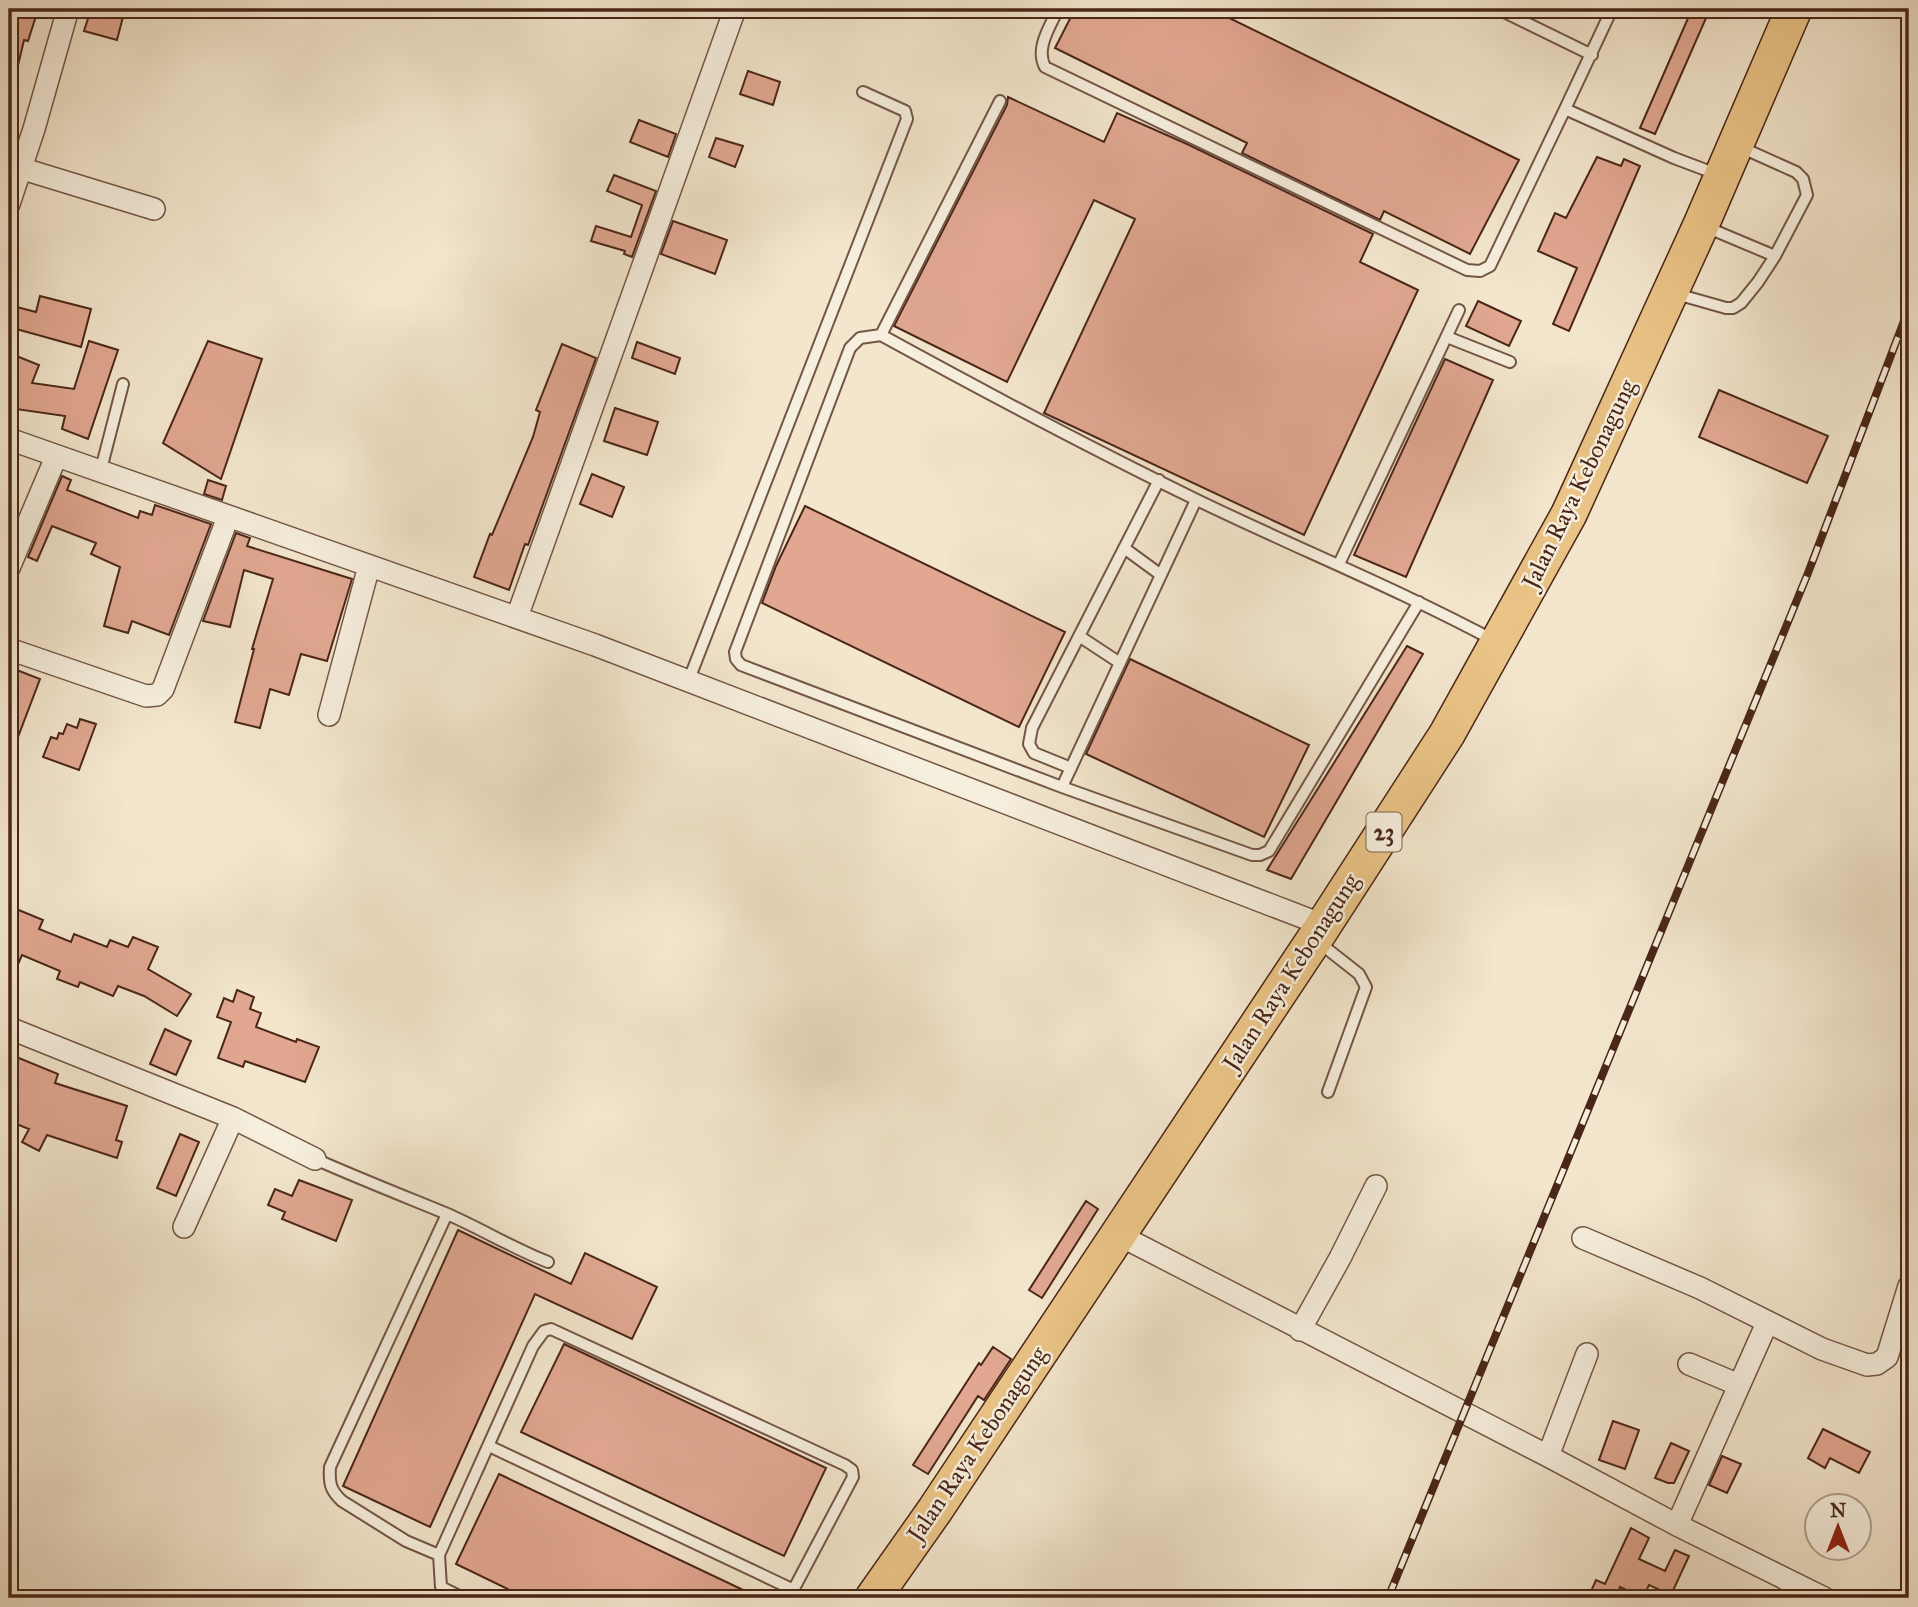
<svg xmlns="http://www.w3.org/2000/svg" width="1918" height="1607" font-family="'IM FELL Great Primer',serif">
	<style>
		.building { fill: #e1a791; stroke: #4a2618; stroke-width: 2 }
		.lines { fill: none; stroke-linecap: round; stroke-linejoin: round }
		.service-casing { stroke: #745645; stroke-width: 14 }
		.minor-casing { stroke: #745645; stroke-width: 24 }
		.trunk-casing { stroke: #4a2618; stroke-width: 38 }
		.service { stroke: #f7efde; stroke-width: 10 }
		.minor { stroke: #f7efde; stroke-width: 21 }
		.trunk { stroke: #eac386; stroke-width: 35 }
		.rail-casing { stroke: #4a2618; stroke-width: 8 }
		.rail { stroke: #f7efde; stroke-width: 5; stroke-dasharray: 16; stroke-linecap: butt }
		.labels { text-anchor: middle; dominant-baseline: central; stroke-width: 5; stroke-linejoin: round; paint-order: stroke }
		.shield { fill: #f7efde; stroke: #7e6253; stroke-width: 2 }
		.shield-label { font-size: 23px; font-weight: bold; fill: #4a2618 }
		.street-label { font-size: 24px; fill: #4a2618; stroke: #f7efde }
	</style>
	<rect width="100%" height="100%" fill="#f3e6cd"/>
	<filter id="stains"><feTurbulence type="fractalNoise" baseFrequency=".00286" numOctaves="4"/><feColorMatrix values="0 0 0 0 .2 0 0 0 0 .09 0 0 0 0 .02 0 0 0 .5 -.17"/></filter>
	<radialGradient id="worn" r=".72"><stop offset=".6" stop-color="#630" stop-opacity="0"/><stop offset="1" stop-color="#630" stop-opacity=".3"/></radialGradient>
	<!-- building -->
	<path class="building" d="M13,9L36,16L28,41L24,40L15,78L9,77V23Z
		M91,9H125L117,40L84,31Z
		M1075,9H1211L1519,160L1470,254L1384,211L1380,220L1242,153L1247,143L1055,48Z
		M1692,9H1710L1655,134L1640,128Z
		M748,71L780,82L773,105L740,94Z
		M1008,97L1104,142L1117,113L1187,144L1373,234L1360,262L1418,290L1304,535L1044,413L1135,219L1094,200L1007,382L894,326L1007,105Z
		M639,120L676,134L668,157L630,142Z
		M716,138L743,146L735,167L709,157Z
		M1597,157L1621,166L1624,159L1640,166L1569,331L1553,324L1577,268L1538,251L1555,213L1566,218Z
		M614,175L656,191L632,257L624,254L625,251L591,241L596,226L631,237L642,205L607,191Z
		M673,221L727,240L715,274L661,254Z
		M40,296L91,309L81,347L9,327V305L36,312Z
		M1478,301L1521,321L1509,346L1466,326Z
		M89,341L118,350L88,439L62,429L65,416L9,408V353L39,365L32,383L74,389Z
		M208,341L262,359L221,479L163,443Z
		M637,342L680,358L675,374L632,358Z
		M562,344L596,358L534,529L528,545L525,544L509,590L474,577L490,534L492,535L533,437L540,412L536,410Z
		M1445,359L1493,380L1406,577L1354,555Z
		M1719,390L1828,436L1807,483L1699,437Z
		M615,408L658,422L647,455L604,441Z
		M592,474L624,487L612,517L580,504Z
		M62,476L71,480L67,490L138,518L140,511L152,515L155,505L211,524L169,635L132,621L128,633L104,626L120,567L91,554L96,543L52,526L37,561L28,557Z
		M208,480L226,486L222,500L204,494Z
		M805,506L1065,632L1019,727L762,603L776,566Z
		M236,533L250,538L247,546L352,579L327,661L301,654L289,695L270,689L260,728L235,722L254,649H252L273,579L244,570L230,627L203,621Z
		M1407,646L1423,654L1291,879L1267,870Z
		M1130,659L1309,745L1264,837L1086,754Z
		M9,667L40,679L10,758H9Z
		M80,719L96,724L79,770L43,757L51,737L57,739L59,733L63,734L67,724L77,728Z
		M9,906L43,920L39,929L71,942L74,934L107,947L110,940L128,947L133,937L158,947L148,969L191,994L177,1016L144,996L118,986L113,996L80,982L78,987L57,979L60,971L22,955L9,985Z
		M237,990L254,997L250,1009L261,1013L256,1027L296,1042L297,1039L319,1047L305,1082L245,1061L243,1067L218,1058L231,1022L217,1017L224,998L233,1002Z
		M165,1029L191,1041L176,1075L150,1064Z
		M9,1054L58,1074L55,1083L127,1106L116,1140L122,1142L117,1158L47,1135L39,1151L22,1142L29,1129L9,1121Z
		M180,1134L199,1142L176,1196L157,1188Z
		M299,1180L352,1200L336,1241L282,1219L285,1212L268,1205L275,1189L292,1196Z
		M1086,1201L1098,1209L1042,1298L1029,1290Z
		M458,1230L571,1284L585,1253L657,1287L632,1339L535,1294L430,1527L343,1486Z
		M564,1344L826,1468L784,1556L521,1432Z
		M993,1347L1011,1359L984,1400L978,1396L928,1474L913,1465L979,1363L981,1365Z
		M1613,1421L1639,1430L1625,1469L1599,1460Z
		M1823,1429L1870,1452L1859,1473L1830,1458L1825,1468L1808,1458Z
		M1671,1443L1689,1451L1674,1483H1668L1655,1478Z
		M1722,1456L1741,1464L1727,1493L1709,1485Z
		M499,1474L760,1598H526L456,1564Z
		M1631,1528L1649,1538L1639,1559L1665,1571L1675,1550L1689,1556L1671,1595L1649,1585L1643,1598L1620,1587L1619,1590L1639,1598H1588L1596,1580L1605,1584Z"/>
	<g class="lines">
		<defs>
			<path id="service" d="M1058,9C1050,27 1035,48 1045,67L1467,270L1480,271L1490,266L1565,109L1674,158L1719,175
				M1498,9L1592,55
				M1565,109L1612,9
				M1706,227L1775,256
				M1673,293L1726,308H1733L1741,303L1758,282L1775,256L1807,195L1803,179L1796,172L1738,146
				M881,335L1000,101
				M1447,337L1510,362
				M100,473L123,384
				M1124,548L1161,575
				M1339,564L1459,310
				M1419,602L1269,851L1260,855H1252L1062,787L741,665L736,659L735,652L850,348L860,338L881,335C985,392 1090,448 1197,500C1296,548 1398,589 1495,641
				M1079,636L1120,663
				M688,682L907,119L905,111L863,92
				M1071,768L1034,753L1029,744L1032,728L1159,480
				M1062,787L1196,500
				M1317,941L1359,974L1366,987L1328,1092
				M315,1159C358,1178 401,1195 445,1213C480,1228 512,1248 548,1262
				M447,1214L330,1467C329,1483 330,1490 342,1501L406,1541L439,1555L441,1587L463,1598
				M489,1446L794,1590
				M439,1555L533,1346L544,1331L551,1329L845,1465L852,1470L853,1477L789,1598"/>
			<path id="minor" d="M20,168L154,209
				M9,204L34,129L68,9
				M9,439L595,645L1323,925
				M9,568L56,457
				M517,617L735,9
				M9,649L146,696L157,695L163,689L228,517
				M329,715L369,566
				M9,1028L233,1118L315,1159
				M184,1227L233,1118
				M1117,1234L1548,1456L1677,1525L1824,1598
				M1583,1238L1700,1288L1822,1349L1867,1365L1877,1364L1887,1357L1909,1286
				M1300,1330L1340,1258L1376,1186
				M1689,1364L1739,1385
				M1548,1456L1587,1354
				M1677,1525L1767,1323"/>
			<path id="trunk" d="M873,1598L935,1510L1314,940L1447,734L1569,514L1701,225L1794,9"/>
		</defs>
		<!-- service casing -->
		<use href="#service" class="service-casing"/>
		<!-- minor casing -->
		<use href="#minor" class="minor-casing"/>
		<!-- trunk casing -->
		<use href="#trunk" class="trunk-casing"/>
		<!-- service -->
		<use href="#service" class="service"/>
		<!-- minor -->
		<use href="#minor" class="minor"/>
		<!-- trunk -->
		<use href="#trunk" class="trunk"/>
		<defs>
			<path id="rail" d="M1388,1598L1808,573L1909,308"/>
		</defs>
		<!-- rail casing -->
		<use href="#rail" class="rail-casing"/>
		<!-- rail -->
		<use href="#rail" class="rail"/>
	</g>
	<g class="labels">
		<!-- shield labels -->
		<rect class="shield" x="1366.5" y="812.5" width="35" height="39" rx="5"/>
		<g class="shield-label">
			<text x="1384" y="832">23</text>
		</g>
		<!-- street labels -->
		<g class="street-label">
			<text transform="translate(1579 484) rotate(-64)">Jalan Raya Kebonagung</text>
			<text transform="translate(1291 972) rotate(-57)">Jalan Raya Kebonagung</text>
			<text transform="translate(977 1444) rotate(-56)">Jalan Raya Kebonagung</text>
		</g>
	</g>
	<!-- margin -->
	<rect width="1918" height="1607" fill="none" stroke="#f3e6cd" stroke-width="35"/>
	<rect x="10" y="10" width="1897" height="1586" fill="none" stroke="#4a2618" stroke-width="3.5"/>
	<rect x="18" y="18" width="1883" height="1572" fill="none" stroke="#4a2618" stroke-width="2"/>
	<!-- north arrow -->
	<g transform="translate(1838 1527)"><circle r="33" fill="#f7efde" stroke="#b29f8f" stroke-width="2"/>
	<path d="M0-5L12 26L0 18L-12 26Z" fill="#8f2418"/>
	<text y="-10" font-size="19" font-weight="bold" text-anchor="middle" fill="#4a2618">N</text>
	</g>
	<rect width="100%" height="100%" filter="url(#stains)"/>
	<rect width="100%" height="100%" fill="url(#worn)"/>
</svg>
